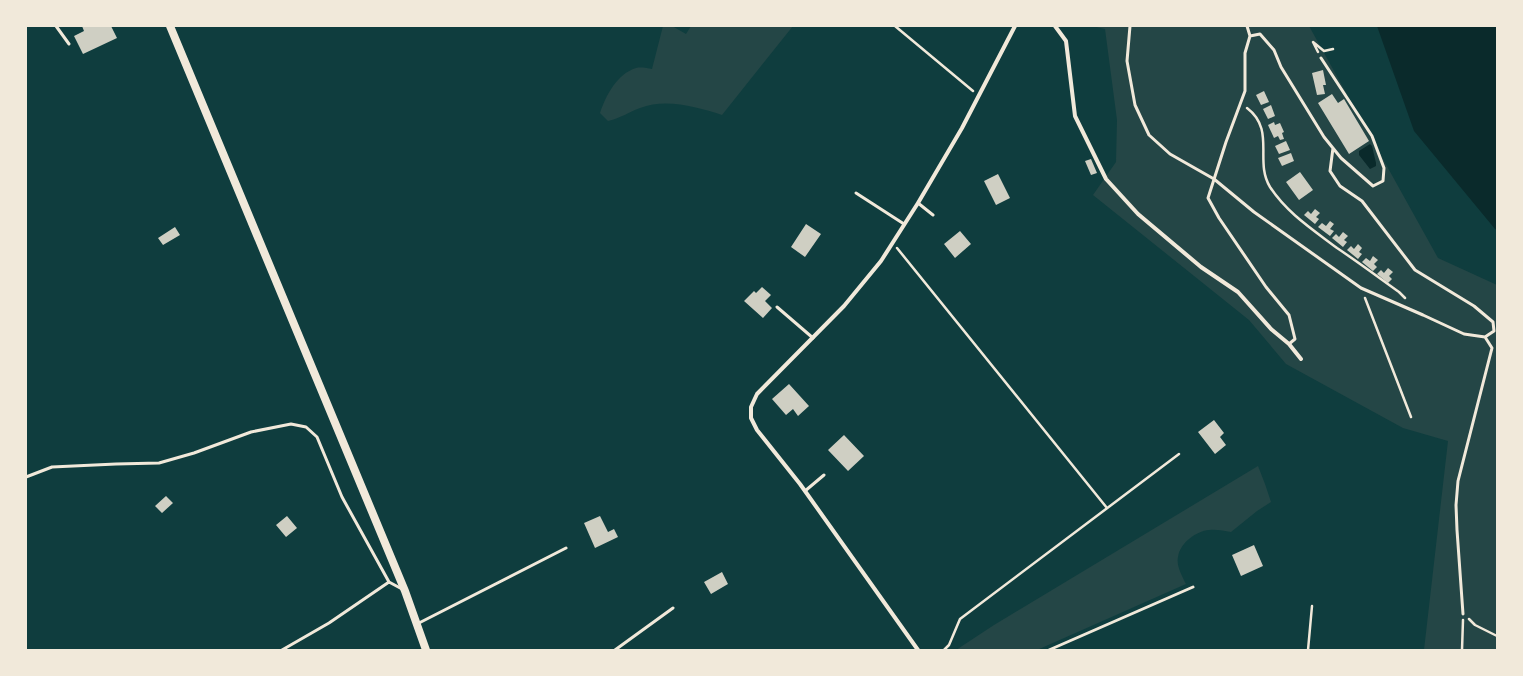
<svg xmlns="http://www.w3.org/2000/svg" width="1523" height="676" font-family="'IBM Plex Sans',sans-serif">
	<style>
		.green { fill: #244646 }
		.water { fill: #0a2a2b }
		.building { fill: #cfcfc3 }
		.lines { fill: none; stroke-linecap: round; stroke-linejoin: round }
		.path { stroke: #f1e9da; stroke-width: 2.5 }
		.service { stroke: #f1e9da; stroke-width: 3 }
		.minor { stroke: #f1e9da; stroke-width: 4 }
		.secondary { stroke: #f1e9da; stroke-width: 8 }
	</style>
	<rect width="100%" height="100%" fill="#0f3d3e"/>
	<!-- green -->
	<path class="green" d="M663,26H672L686,34L691,26H793L722,115C697,107 666,98 640,108C629,112 621,118 608,121L600,113C606,95 617,74 636,68C641,67 647,68 652,69Z
		M1092,26H1309L1438,258L1497,285V650H1424L1448,441L1403,428L1286,364L1249,320L1093,195L1116,162L1117,120L1105,29Z
		M1258,466L1265,484L1271,502L1257,511L1231,532C1224,531 1217,529 1209,530C1196,531 1180,543 1178,557C1176,565 1182,576 1186,584L1037,650H956L994,625Z"/>
	<!-- water -->
	<path class="water" d="M1377,26H1497V230L1495,229L1414,131Z
		M1370,144L1372,146L1376,163V166L1370,169L1359,155V151Z"/>
	<!-- building -->
	<path class="building" d="M82,26H111L117,38L83,54L74,36L84,31Z
		M1323,70L1326,85H1323L1325,94L1317,95L1312,73Z
		M1264,91L1269,102L1261,105L1256,95Z
		M1332,94L1338,103L1344,99L1369,141L1349,154L1318,103Z
		M1271,105L1275,116L1268,119L1263,109Z
		M1274,122L1275,125L1280,123L1284,132L1282,133L1284,139L1280,140L1278,136L1274,138L1268,125Z
		M1286,141L1290,150L1279,154L1275,146Z
		M1291,153L1294,161L1282,166L1278,158Z
		M1091,159L1097,173L1091,175L1085,161Z
		M1300,172L1313,190L1299,200L1286,182Z
		M998,174L1010,198L996,205L984,181Z
		M1315,209L1320,213L1316,217L1319,219L1315,224L1304,215L1308,211L1311,214Z
		M1330,221L1334,224L1330,229L1334,231L1330,236L1318,227L1322,223L1326,226Z
		M806,224L821,234L805,257L791,247Z
		M175,227L180,235L163,245L158,238Z
		M960,231L971,244L955,258L944,244Z
		M1343,232L1348,236L1344,240L1347,242L1343,247L1332,238L1336,234L1339,237Z
		M1358,244L1362,248L1359,252L1362,254L1358,259L1347,250L1351,246L1354,249Z
		M1373,256L1378,260L1374,264L1377,267L1373,271L1362,262L1366,258L1370,261Z
		M1388,268L1393,272L1389,276L1392,279L1388,283L1377,274L1381,270L1384,273Z
		M762,287L771,295L765,301L772,308L763,318L744,301L754,291L756,293Z
		M789,384L809,406L798,416L793,409L786,415L772,399Z
		M1214,420L1224,433L1220,437L1226,445L1215,454L1198,432Z
		M844,435L864,456L848,471L828,450Z
		M166,496L173,503L162,513L155,506Z
		M287,516L297,528L286,537L276,525Z
		M600,516L608,532L614,529L618,537L595,548L584,523Z
		M1254,545L1263,566L1241,576L1232,555Z
		M722,572L728,584L711,594L704,582Z"/>
	<g class="lines">
		<!-- path -->
		<path class="path" d="M895,26L973,91
			M1318,52L1313,42L1324,51L1333,49
			M1247,108C1276,130 1254,161 1270,187C1287,213 1312,229 1337,248C1358,262 1378,277 1399,292L1405,298
			M897,248L1107,508
			M1365,298L1411,417
			M1469,619L1475,625L1497,636
			M944,650L949,645L960,619L1179,454
			M1308,650L1312,606
			M1462,650L1463,620"/>
		<!-- service -->
		<path class="service" d="M56,26L69,44
			M1130,26L1127,61L1135,105L1149,135L1170,154L1214,179L1254,212L1361,288L1423,315L1464,334L1485,337L1494,331L1493,322L1474,306L1415,270L1362,201L1340,186L1330,171L1333,148
			M1247,26L1250,36
			M856,193L904,224
			M918,203L933,215
			M777,307L813,338
			M1289,344L1295,339L1289,315L1266,287L1219,218L1208,198L1226,142L1245,91V53L1250,36L1260,34L1274,50L1281,67L1324,137L1341,158L1373,186L1383,181L1384,168L1372,136L1321,58
			M26,477L52,467L116,464L159,463L194,453L251,432L291,424L306,427L317,437L342,497L389,582L402,589
			M805,491L824,475
			M1463,614L1457,530L1456,505L1458,481L1492,348L1485,337
			M417,624L566,548
			M282,650L329,623L389,582
			M615,650L673,608
			M1049,650L1193,587"/>
		<!-- minor -->
		<path class="minor" d="M1055,26L1066,41L1075,116L1106,179L1138,214L1201,267L1238,292L1271,329L1289,344L1301,359
			M918,650L800,484L757,430L751,418V407L757,394L844,306L881,261L918,203L962,128L1015,26"/>
		<!-- secondary -->
		<path class="secondary" d="M170,26L405,591L426,650"/>
	</g>
	<!-- border -->
	<rect width="1523" height="676" fill="none" stroke="#f1e9da" stroke-width="54"/>
</svg>
